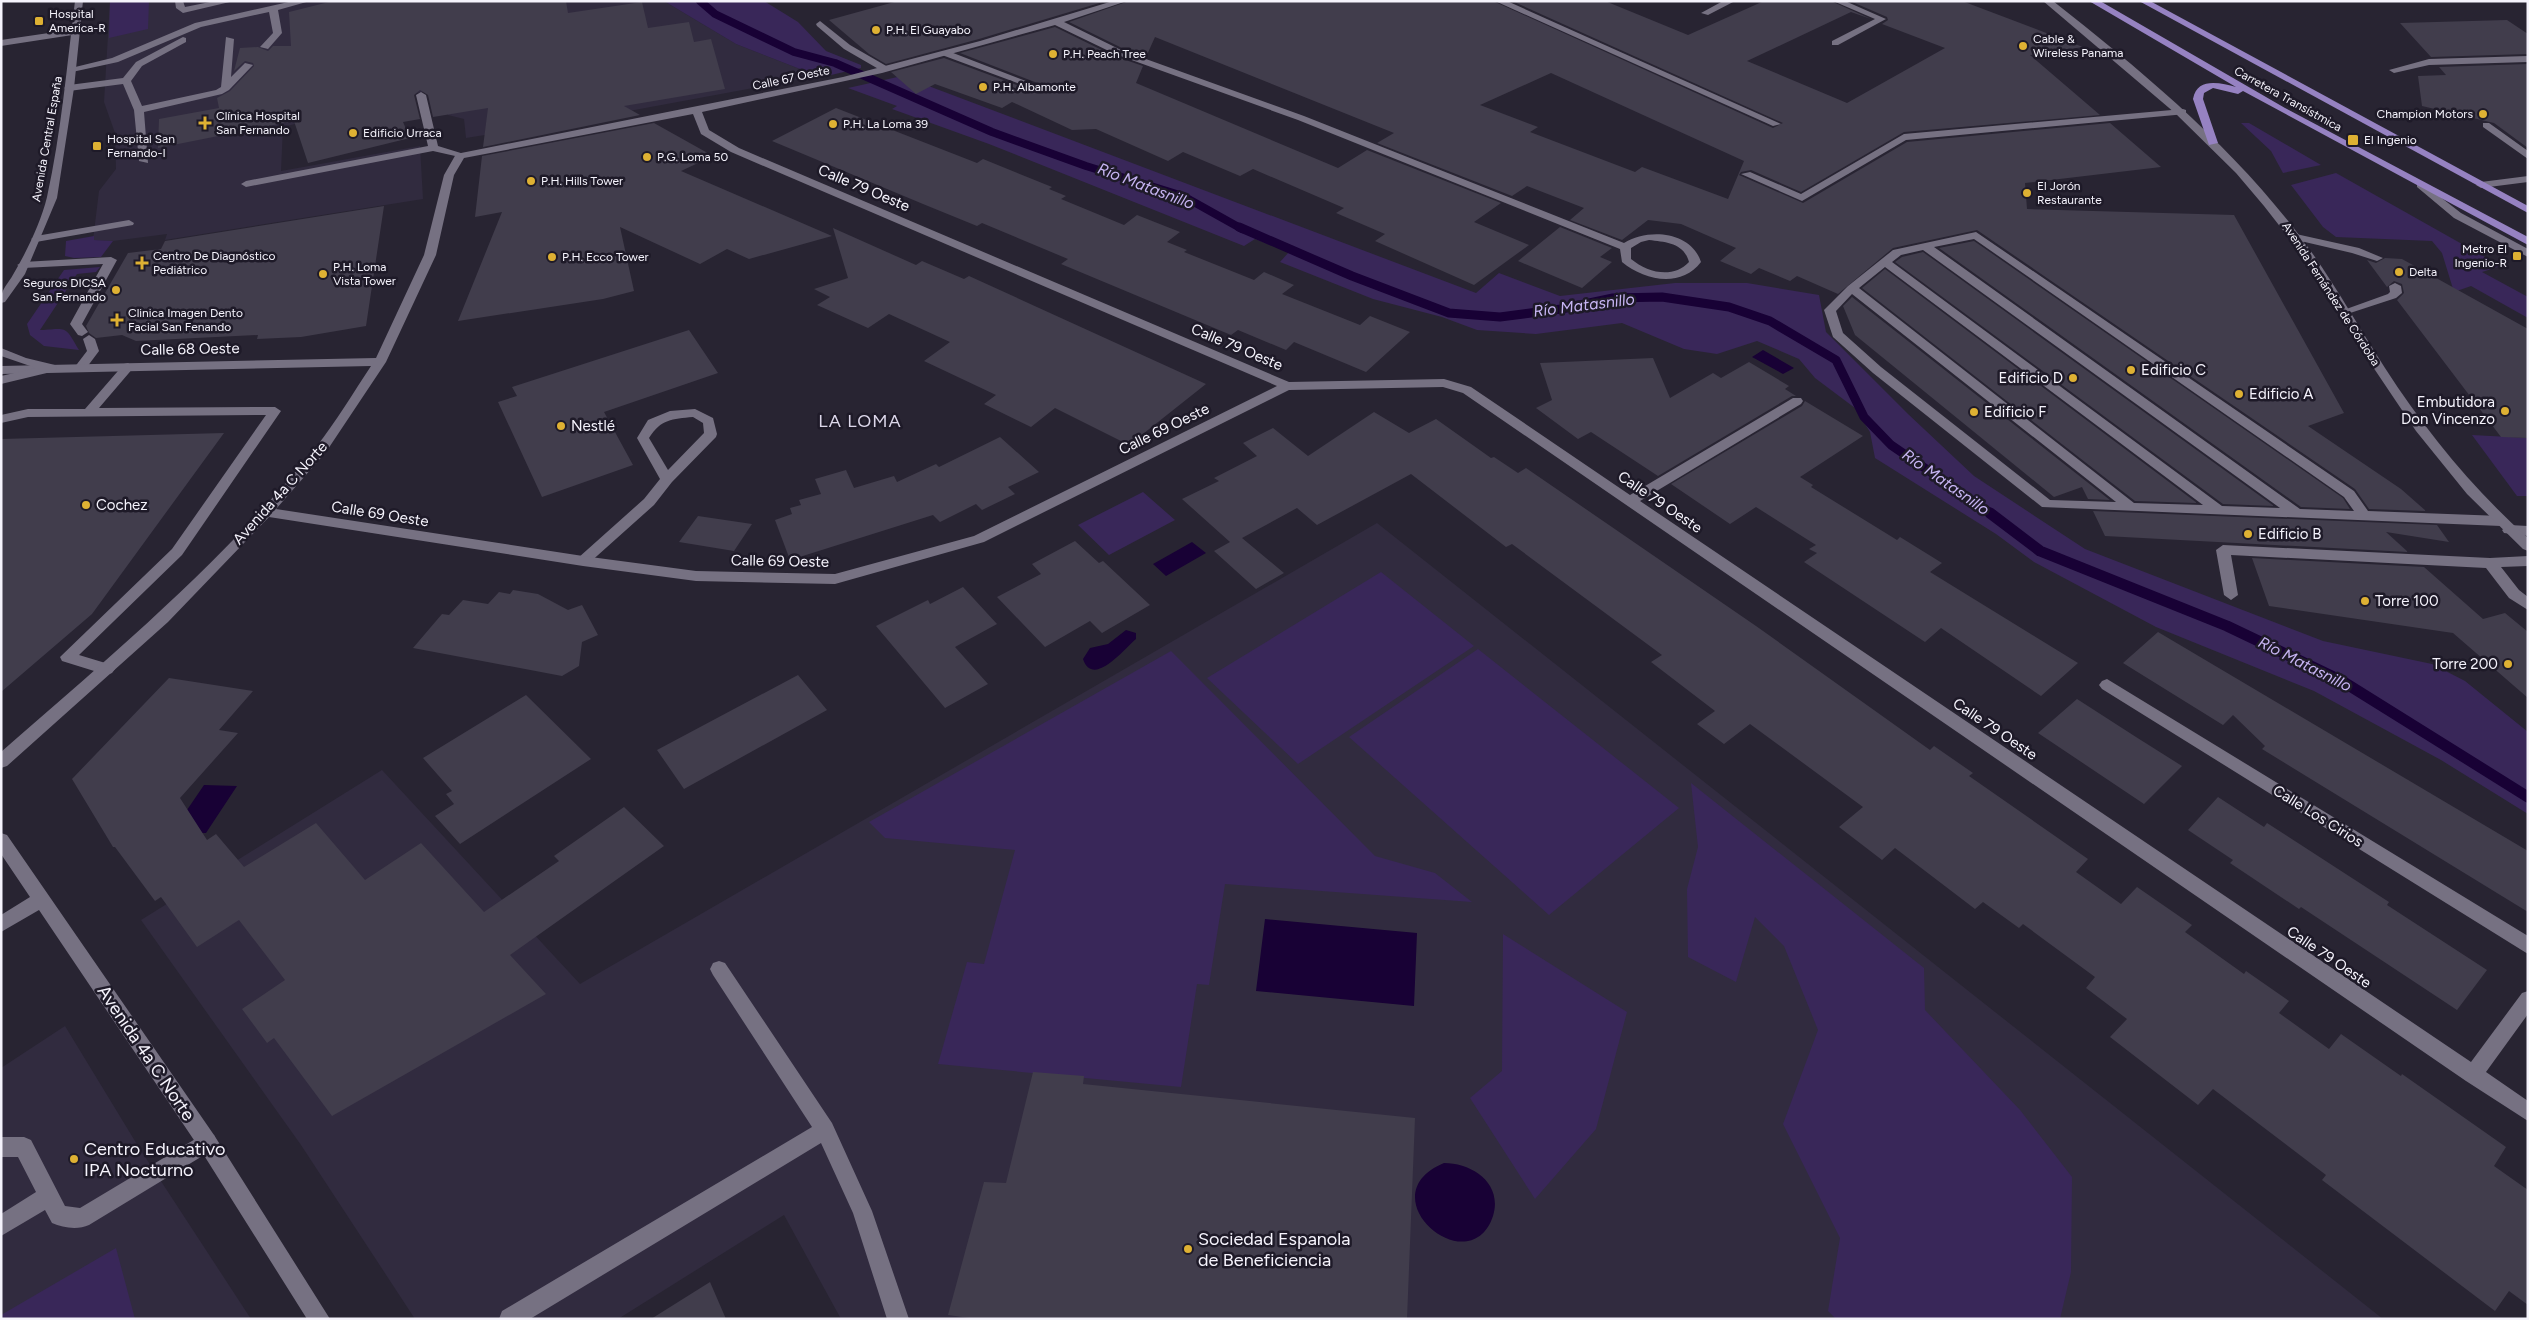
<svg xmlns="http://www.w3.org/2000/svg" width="2529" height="1320" font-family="Figtree,sans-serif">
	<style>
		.built { fill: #312b3f }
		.green { fill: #392759 }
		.water { fill: #180135 }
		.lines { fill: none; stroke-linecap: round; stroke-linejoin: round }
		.stream-far2 { stroke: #180135; stroke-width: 8 }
		.stream-far1 { stroke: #180135; stroke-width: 9 }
		.stream { stroke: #180135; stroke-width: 11 }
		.building { fill: #413d4c; fill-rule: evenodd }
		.lane { fill: #767182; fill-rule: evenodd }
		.street { fill: #767182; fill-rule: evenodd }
		.secondary { fill: #767182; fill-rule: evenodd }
		.primary { fill: #9682c2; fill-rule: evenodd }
		.poi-dot { fill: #deb133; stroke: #1e1a28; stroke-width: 2 }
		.labels { text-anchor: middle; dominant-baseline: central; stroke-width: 5; stroke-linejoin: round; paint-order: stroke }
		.far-poi-label { font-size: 12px; fill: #f5f3fc; stroke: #1e1a28; text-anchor: start }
		.far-street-label { font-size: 12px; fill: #f5f3fc; stroke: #1e1a28 }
		.street-label { font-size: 15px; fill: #f5f3fc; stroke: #1e1a28 }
		.poi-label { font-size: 15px; fill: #f5f3fc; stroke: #1e1a28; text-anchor: start }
		.water-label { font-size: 16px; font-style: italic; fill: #c7b5f3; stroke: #1e1a28 }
		.quarter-label { font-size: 18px; letter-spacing: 1px; fill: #dcd7ea; stroke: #1e1a28 }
		.near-street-label { font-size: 18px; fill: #f5f3fc; stroke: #1e1a28 }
		.near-poi-label { font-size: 18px; fill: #f5f3fc; stroke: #1e1a28; text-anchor: start }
	</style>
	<rect width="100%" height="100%" fill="#282432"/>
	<!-- built -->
	<path class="built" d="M110,1H664L736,44L818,76L602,116L466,138L464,119L448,115L445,86L283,127L281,171L420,146L423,199L165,240L167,234L113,241L93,240L99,191L116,169L115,133L104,102Z
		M1377,523L2383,1319H841L784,1215L618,1319H415L301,1145L141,920L382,770L580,984Z
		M65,1026L138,1146L251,1319H1V1068Z"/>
	<!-- green -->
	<path class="green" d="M110,1H149L148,29L109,38Z
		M664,1H764L798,22L826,51L861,65V68L831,75L818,76L736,44Z
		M902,76L1476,293L1499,273L1560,296L1675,283H1747L1819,295L1826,332L1908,414L1974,476L2085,549L2323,641L2432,664L2465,681L2528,732V814L2441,760L2314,691L2156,627L2034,562L1996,534L1875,458L1870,432L1855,408L1815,378L1799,359L1757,341L1717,354L1684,349L1622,323L1536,334L1477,330L1442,317L1373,299L1280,262L1289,252L1255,239L1244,246L989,144L892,109L897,106L848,88Z
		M2241,123H2249L2321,165L2283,173L2271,151Z
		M2336,173L2501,266L2482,272L2528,297V318L2471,286L2454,292L2442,253L2432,241L2336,237L2323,227L2291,185Z
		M94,236V240L113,241L101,257L74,258L65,256L66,241Z
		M100,267L96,272L77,274L40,330C67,329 64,324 79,350L44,346L30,335L27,324L64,270Z
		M2472,435L2528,438V496H2517Z
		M1143,492L1175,520L1109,555L1078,525Z
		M1381,572L1474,646L1298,764L1207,678Z
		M1478,649L1679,808L1549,915L1349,737Z
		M1171,651L1375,856L1435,873L1472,902L1225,884L1209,985L1197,984L1181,1087L938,1064L967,962L984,964L1015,850L885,838L869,822Z
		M1691,783L1924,968L1925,1010L2020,1110L2072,1177L2071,1272L2060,1319H1836L1828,1311L1840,1238L1783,1124L1818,1030L1784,946L1755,917L1736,982L1688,957L1687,889L1698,847Z
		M1503,934L1627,1012L1596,1129L1535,1199L1470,1098L1502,1071Z
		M116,1248L135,1319H1V1315Z"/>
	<!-- water -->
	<path class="water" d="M1763,350L1794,368L1783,374L1752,357Z
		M1192,542L1206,553L1166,576L1153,564Z
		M1126,630L1136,633V639C1126,647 1093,689 1083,659L1090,648L1108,644Z
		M204,785L237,786L206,833L172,832Z
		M1265,919L1417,933L1414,1006L1256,991Z
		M1444,1163C1472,1163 1503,1183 1493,1216C1470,1285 1365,1196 1444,1163Z"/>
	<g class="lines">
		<!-- stream-far2 -->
		<path class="stream-far2" d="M700,1L715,14L794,52L835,63L992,132L1086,166L1183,196L1242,229"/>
		<!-- stream-far1 -->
		<path class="stream-far1" d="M1239,227L1352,276L1449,313L1500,317L1561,309L1613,298L1662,297L1729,307L1770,321L1836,360L1864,417L1891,445L1992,514"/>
		<!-- stream -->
		<path class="stream" d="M1990,513L2040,551L2227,626L2342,681L2528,797"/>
	</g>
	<!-- building -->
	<path class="building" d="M333,1H566L568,13L642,2L648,28L689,22L694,42L711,39L725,89L624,106L640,115L483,147L488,108L433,117L428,95L420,90L414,95L420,119L403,122L410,138L308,163L294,121L158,148L159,119L219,108L217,98L230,91L254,66L253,63L245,61L234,71L240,48L258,47L268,51L273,46H291L289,12Z
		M898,1H1106L979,39L886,64L869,54L829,20Z
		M1129,1H1493L1773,128L1783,123L1512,1H1605L1688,35L1764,1H1831L1871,19L1851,12L1747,61L1847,103L1945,48L1882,24L1888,20L1887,17L1850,1H1962L2083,47L2030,55L2100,115L1904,132L1801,192L1751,170L1741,172L1739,175L1803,203L1907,142L2110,123L2161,167L2025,183L2027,209L2234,215L2344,413L2308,426L2401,489L2426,511L2369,509L2355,489L1977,230L1893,248L1838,294L1797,276L1790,281L1759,268L1751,274L1720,261L1736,248L1681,224L1648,220L1622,240L1570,220L1584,208L1527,186L1512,196L1377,143L1394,133L1155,37L1146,57L1122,48L1069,22ZM1551,73L1744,161L1728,199L1642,167L1635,172L1530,132L1538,127L1480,105Z
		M2507,20L2528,34V54L2431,57L2400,23Z
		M1055,27L1114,56L1143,66L1136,83L1338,168L1367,150L1501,203L1474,222L1529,245L1474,285L1375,241L1385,234L1336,213L1344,208L1253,169L1240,176L1183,152L1168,161L1096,129L1072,130L1012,102L1002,108L935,84L916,94L891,72L944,58L1030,90L1039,88L1040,84L960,53Z
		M2528,64V148L2494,123L2422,106L2418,76L2446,75L2439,67Z
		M836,108L977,163L983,159L1052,187L1049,189L1066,196L1061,199L1124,225L1137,215L1180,232L1167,242L1187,250L1184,252L1254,280L1264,272L1294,285L1282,294L1360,325L1370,316L1410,332L1366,372L1294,342L1286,350L1238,330L1231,335L1061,264L1068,259L982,223L977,226L923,204L772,141Z
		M654,123L713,156L681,171L832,236L749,259L727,249L700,264L620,227L634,291L603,299L458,321L502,212L475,217L482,156Z
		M384,206L366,326L301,337L257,339L258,335L136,341L122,335L96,338L89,333L86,326L128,253L161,249L165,241Z
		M1560,227L1612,248L1600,257L1612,262L1582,288L1518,261Z
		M833,228L916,265L922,261L964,279L969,276L1206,384L1129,445L1055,408L1031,427L984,404L996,395L924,361L950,342L889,314L868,328L817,305L830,297L814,289L848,278Z
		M1974,241L2343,498L2350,509L2301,507L1939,248Z
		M1923,252L2274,506L2223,504L1895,262L1902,257Z
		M2385,258L2402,259L2528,329V438L2501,437L2397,300L2404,293L2402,284L2394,281L2387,287L2367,260L2376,263Z
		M1885,269L2197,503L2135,501L1862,288Z
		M1852,297L2110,500L2088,499L2082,487L2054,497L1855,335L1843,306Z
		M689,330L718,373L604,412L633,465L542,497L498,402L517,396L512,387Z
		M1653,358L1670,398L1713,373L1721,378L1749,362L1789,386L1785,389L1796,396H1792L1658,476L1591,432L1578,439L1536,408L1552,400L1540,363Z
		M1805,401L1863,436L1800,477L1813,485L1811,487L1897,540L1900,537L1942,563L1930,572L2078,663L2041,696L1941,628L1925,642L1804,562L1817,553L1809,549L1816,545L1756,507L1730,524L1671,484L1802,406Z
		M1374,412L1409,433L1436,419L1491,458L1494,457L1518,473L1526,468L1756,626L1930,750L1934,746L1973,773L1969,776L2088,859L2076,872L2121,904L2137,887L2192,925L2185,932L2244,974L2246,971L2289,1001L2279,1013L2329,1049L2341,1034L2401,1076L2402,1074L2506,1147L2494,1166L2528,1190V1305L2509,1291L2495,1311L2322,1180L2326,1175L2213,1089L2198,1105L2110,1037L2127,1019L2086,988L2095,977L2023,924L2019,928L1983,902L1975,909L1895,848L1882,860L1839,827L1863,807L1750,724L1724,744L1697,724L1715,711L1651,662L1662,655L1512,544L1506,547L1411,474L1317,525L1297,508L1242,538L1284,573L1256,589L1214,551L1230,542L1182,499L1219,481L1214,478L1257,456L1243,443L1273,428L1308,456Z
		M224,433L92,614L1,692V439Z
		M1000,437L1039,472L1008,487L1015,494L982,510L976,504L940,522L933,515L790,560L775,520L792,514L790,508L801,505L799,500L821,494L815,479L846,470L854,488L894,476L897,482L936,464L939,467Z
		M2093,511L2437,525L2449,542L2386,532L2408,552L2105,536Z
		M698,516L752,524L734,551L679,542Z
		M1075,541L1099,563L1103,561L1150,605L1102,633L1090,621L1045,647L997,597L1041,574L1032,564Z
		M2252,558L2424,567L2483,619L2505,613L2528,632V698L2453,633L2269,606Z
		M963,587L997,624L955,647L988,684L945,708L876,626L928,600L930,604Z
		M513,590L538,594L568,610L582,605L598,635L582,642L579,666L562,676L413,648L442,614L449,615L463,600L488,604L499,592L510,594Z
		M2158,632L2528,851V912L2262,749L2265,746L2233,715L2223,725L2123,663Z
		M798,675L827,710L684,789L657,750Z
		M169,678L253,691L219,730L238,733L180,798L207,840L216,834L244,867L316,823L365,880L421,843L484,912L559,861L554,856L624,807L664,846L510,955L546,994L332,1116L274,1038L267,1043L242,1009L285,980L239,920L197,947L161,897L155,901L115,847H113L72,779Z
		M526,695L591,759L460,844L435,816L454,804L446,794L452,791L423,758Z
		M2077,699L2136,737L2182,766L2144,804L2038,733Z
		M2218,797L2264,827L2267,823L2389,902L2387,905L2487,970L2457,1010L2301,907L2299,909L2230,863L2233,860L2188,830Z
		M1033,1072L1084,1076L1083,1084L1415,1118L1407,1319H976L948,1315L984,1182L1006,1183Z
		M710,1282L726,1319H651Z"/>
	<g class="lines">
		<!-- lane -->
		<path class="lane" d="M175,1H183L185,7L215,1H234L183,13L176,8Z
			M293,1H310L278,10L282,33L268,49L260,47L273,33L269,12L201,27L118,62L72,72L67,69L112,58L195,23Z
			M1723,1H1735L1708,15L1701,13Z
			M1833,1H1845L1886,19L1838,45H1832V41L1875,19Z
			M820,21L850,45L888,67V71H882L844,49L817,26L816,24Z
			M226,37L234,39L231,77L245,63L253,65L229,90L222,94L144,112L148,163L139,161L134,110L123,84L69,91L64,88L69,85L123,78L136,62L183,37L186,38V42L142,66L131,81L142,106L216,90L221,87Z
			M942,51H948L1039,86L1031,88L942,55Z
			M421,92L426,95L438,146L464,154V158L433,151L246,187L241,184L246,181L428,146L416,95Z
			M2183,109L2186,110V114L1906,140L1802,201L1741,174L1750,172L1801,194L1904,134Z
			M2483,123H2489L2528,151V159L2483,127Z
			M2421,182L2461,213L2528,249V257L2454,218L2417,187V183Z
			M129,220L134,223L133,225L36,242L31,239L36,236Z
			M1976,232L2354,491L2368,511L2501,516L2508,521L2501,526L2042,507L1873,373L1833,337L1824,310L1848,286L1893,250ZM1974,239L2344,497L2354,511L2300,509L1934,247ZM1923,250L2280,508L2222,506L1892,262L1901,255ZM1885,267L2203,505L2134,503L1859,288ZM1852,294L2116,502L2050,500L1881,367L1843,333L1836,311Z
			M2296,234L2359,248L2383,258L2377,261L2352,253L2292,239V235Z
			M111,257L117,260L82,324L88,332L82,336L78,335L70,324L103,264L23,268L17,265L23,262Z
			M2395,283L2401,286L2402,293L2396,298L2344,315L2338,312L2388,294L2390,292L2389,286Z
			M89,335L95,339L99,351L84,371H76L74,368L87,351L83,339Z
			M128,363L134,367L99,408L275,407L281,411L182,555L79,655L112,665L115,669L112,673L107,675L62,661L60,657L172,549L266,415L28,417L1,423V415L28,409H85L124,364Z
			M695,409L713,418L717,434L716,437L672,482L654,505L588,564H578L576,561L578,558L644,499L660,479L637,438L648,420L670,411ZM693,417L703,423L704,433L668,470L649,438C661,419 672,419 693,417Z
			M2509,525L2528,526V536L2504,533L2502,530Z
			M2223,545L2490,558L2528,556V566L2501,567L2519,590L2528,597V610L2509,598L2486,568L2231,555L2238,595L2231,600L2224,595L2216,550Z
			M719,961L725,963L832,1123L872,1211L909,1319H887L853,1213L821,1143L530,1319H499L502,1311L812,1127L713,975L710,969L713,963Z
			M207,1132L214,1135L217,1142L214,1149L89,1225C78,1230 63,1228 52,1223L45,1210L1,1236V1214L36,1192L18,1157H1V1137H24L31,1140L65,1206L80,1208Z"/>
		<!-- street -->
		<path class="street" d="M1113,1H1127L1064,22L1121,50L1304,116L1624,243C1648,228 1691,231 1701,262C1681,288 1645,281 1622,262L1620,249L1298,120L1115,54L1055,25L882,73L702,112L709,130L739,148L1289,382L1444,379L1471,387L1630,495L1793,398H1801L1803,401L1801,404L1640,501L2471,1062L2522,993L2528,991V1014L2486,1072L2528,1101V1121L2466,1081L1463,393L1443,387L1289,390L984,542L835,584L696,581L583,566L269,517L168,622L7,766L1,768V752C111,656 224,561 316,447C336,422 353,393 371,366L1,374V366L376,358L424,255L444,175L456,154L843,77L980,41ZM693,114L701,134L731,152L1277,386L974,536L835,574L696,571L583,556L276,509L326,452L386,362L436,255L454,175L464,158ZM1649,240C1666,242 1684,243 1689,262C1673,279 1648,273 1631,259V248L1641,242Z
			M1495,1H1507L1781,124L1773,126Z
			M76,29L79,30V34L1,46V40Z
			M2528,56V62L2429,65L2394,73L2389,70L2429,59Z
			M2528,176V182L2481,188L2476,185L2481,182Z
			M2107,679L2528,936V954L2102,689L2099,685L2102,681Z
			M1,833L7,835L214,1135L330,1319H307L200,1149L39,910L1,932V915L30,897L1,854Z"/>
		<!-- secondary -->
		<path class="secondary" d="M75,1H83L74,88L57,198L25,274L5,302L1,303C1,288 7,286 14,273C27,251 41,222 47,197C61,134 67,65 75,1Z
			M2043,1H2053C2142,71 2230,144 2299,235C2331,277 2356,323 2385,368C2425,430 2472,488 2528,538V551L2523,549L2467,494L2416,431L2373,367L2303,256L2264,206L2236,173L2175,113Z
			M1,348L26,358L55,365L57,368L55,371L1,384V376L36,368L1,356Z"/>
		<!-- primary -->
		<path class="primary" d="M2089,1H2100L2285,108L2528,237V245L2243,91L2238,94L2213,88L2204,93L2203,99L2218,143L2209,145L2193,99C2197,77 2220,83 2236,87Z
			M2139,1H2150L2528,206V213Z"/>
	</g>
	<!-- markers -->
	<g class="poi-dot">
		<rect x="34" y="16" width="10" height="10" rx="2.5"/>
		<circle cx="876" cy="30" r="5"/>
		<circle cx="2023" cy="46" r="5"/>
		<circle cx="1053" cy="54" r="5"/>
		<circle cx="983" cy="87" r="5"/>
		<circle cx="2483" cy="114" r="5"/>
		<path d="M202.5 115.5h5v5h5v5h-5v5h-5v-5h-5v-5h5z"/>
		<circle cx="833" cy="124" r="5"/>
		<circle cx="353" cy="133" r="5"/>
		<rect x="2347" y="134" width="12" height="12" rx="2.5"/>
		<rect x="92" y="141" width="10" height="10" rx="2.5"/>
		<circle cx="647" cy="157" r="5"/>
		<circle cx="531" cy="181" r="5"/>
		<circle cx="2027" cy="193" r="5"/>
		<rect x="2512" y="251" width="10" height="10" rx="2.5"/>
		<circle cx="552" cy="257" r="5"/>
		<path d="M139.5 255.5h5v5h5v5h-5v5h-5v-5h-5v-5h5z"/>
		<circle cx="2399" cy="272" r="5"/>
		<circle cx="323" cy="274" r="5"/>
		<circle cx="116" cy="290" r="5"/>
		<path d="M114.5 312.5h5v5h5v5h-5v5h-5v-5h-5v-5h5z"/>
		<circle cx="2131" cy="370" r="5"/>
		<circle cx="2073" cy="378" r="5"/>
		<circle cx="2239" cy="394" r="5"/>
		<circle cx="2505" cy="411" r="5"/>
		<circle cx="1974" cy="412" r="5"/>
		<circle cx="561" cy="426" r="5"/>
		<circle cx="86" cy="505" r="5"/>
		<circle cx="2248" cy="534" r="5"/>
		<circle cx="2365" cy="601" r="5"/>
		<circle cx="2508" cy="664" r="5"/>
		<circle cx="74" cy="1159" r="5"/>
		<circle cx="1188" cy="1249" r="5"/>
	</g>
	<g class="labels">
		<!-- far-poi labels -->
		<g class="far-poi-label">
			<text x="49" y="14">Hospital<tspan x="49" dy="14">America-R</tspan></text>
			<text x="886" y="30">P.H. El Guayabo</text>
			<text x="2033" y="39">Cable &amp;<tspan x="2033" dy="14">Wireless Panama</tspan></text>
			<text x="1063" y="54">P.H. Peach Tree</text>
			<text x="993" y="87">P.H. Albamonte</text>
			<text x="2473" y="114" text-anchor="end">Champion Motors</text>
			<text x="216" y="116">Clínica Hospital<tspan x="216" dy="14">San Fernando</tspan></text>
			<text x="843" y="124">P.H. La Loma 39</text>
			<text x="363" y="133">Edificio Urraca</text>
			<text x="107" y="139">Hospital San<tspan x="107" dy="14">Fernando-I</tspan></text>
			<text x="2364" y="140">El Ingenio</text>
			<text x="657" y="157">P.G. Loma 50</text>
			<text x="541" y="181">P.H. Hills Tower</text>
			<text x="2037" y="186">El Jorón<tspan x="2037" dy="14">Restaurante</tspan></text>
			<text x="2507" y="249" text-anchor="end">Metro El<tspan x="2507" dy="14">Ingenio-R</tspan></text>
			<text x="153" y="256">Centro De Diagnóstico<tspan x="153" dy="14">Pediátrico</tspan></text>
			<text x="562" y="257">P.H. Ecco Tower</text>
			<text x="333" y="267">P.H. Loma<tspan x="333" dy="14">Vista Tower</tspan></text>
			<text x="2409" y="272">Delta</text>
			<text x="106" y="283" text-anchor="end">Seguros DICSA<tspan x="106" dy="14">San Fernando</tspan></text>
			<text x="128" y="313">Clinica Imagen Dento<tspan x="128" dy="14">Facial San Fenando</tspan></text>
		</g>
		<!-- far-street labels -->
		<g class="far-street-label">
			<text transform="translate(791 78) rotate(-12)">Calle 67 Oeste</text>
			<text transform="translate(2288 99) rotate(29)">Carretera Transístmica</text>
			<text transform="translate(47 139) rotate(-80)">Avenida Central España</text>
			<text transform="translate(2331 294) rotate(57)">Avenida Fernández de Córdoba</text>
		</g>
		<!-- street labels -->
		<g class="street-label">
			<text transform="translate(864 188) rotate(23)">Calle 79 Oeste</text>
			<text transform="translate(1237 347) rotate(23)">Calle 79 Oeste</text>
			<text transform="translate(190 349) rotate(-1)">Calle 68 Oeste</text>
			<text transform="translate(1164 429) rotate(-26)">Calle 69 Oeste</text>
			<text transform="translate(280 493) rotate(-48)">Avenida 4a C Norte</text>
			<text transform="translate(1660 502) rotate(34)">Calle 79 Oeste</text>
			<text transform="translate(380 514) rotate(9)">Calle 69 Oeste</text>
			<text transform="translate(780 561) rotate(1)">Calle 69 Oeste</text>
			<text transform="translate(1995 729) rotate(34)">Calle 79 Oeste</text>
			<text transform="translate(2318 816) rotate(32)">Calle Los Cirios</text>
			<text transform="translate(2329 957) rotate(34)">Calle 79 Oeste</text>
		</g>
		<!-- poi labels -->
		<g class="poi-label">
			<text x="2141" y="370">Edificio C</text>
			<text x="2063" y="378" text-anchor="end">Edificio D</text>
			<text x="2249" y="394">Edificio A</text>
			<text x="2495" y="402" text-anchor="end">Embutidora<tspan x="2495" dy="17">Don Vincenzo</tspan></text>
			<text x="1984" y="412">Edificio F</text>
			<text x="571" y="426">Nestlé</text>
			<text x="96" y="505">Cochez</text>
			<text x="2258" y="534">Edificio B</text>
			<text x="2375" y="601">Torre 100</text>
			<text x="2498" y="664" text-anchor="end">Torre 200</text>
		</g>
		<!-- water labels -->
		<g class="water-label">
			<text transform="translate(1146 186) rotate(21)">Río Matasnillo</text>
			<text transform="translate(1584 305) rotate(-7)">Río Matasnillo</text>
			<text transform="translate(1946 482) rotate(35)">Río Matasnillo</text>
			<text transform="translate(2305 664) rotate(27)">Río Matasnillo</text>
		</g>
		<!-- quarter labels -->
		<g class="quarter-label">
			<text x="860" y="421">LA LOMA</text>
		</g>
		<!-- near-street labels -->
		<g class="near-street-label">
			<text transform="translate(146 1053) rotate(56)">Avenida 4a C Norte</text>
		</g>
		<!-- near-poi labels -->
		<g class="near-poi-label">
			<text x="84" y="1149">Centro Educativo<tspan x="84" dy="21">IPA Nocturno</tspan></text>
			<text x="1198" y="1239">Sociedad Espanola<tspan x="1198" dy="21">de Beneficiencia</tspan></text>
		</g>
	</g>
	<!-- border -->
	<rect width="2529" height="1320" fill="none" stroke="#f5f3fc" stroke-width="5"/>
</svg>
